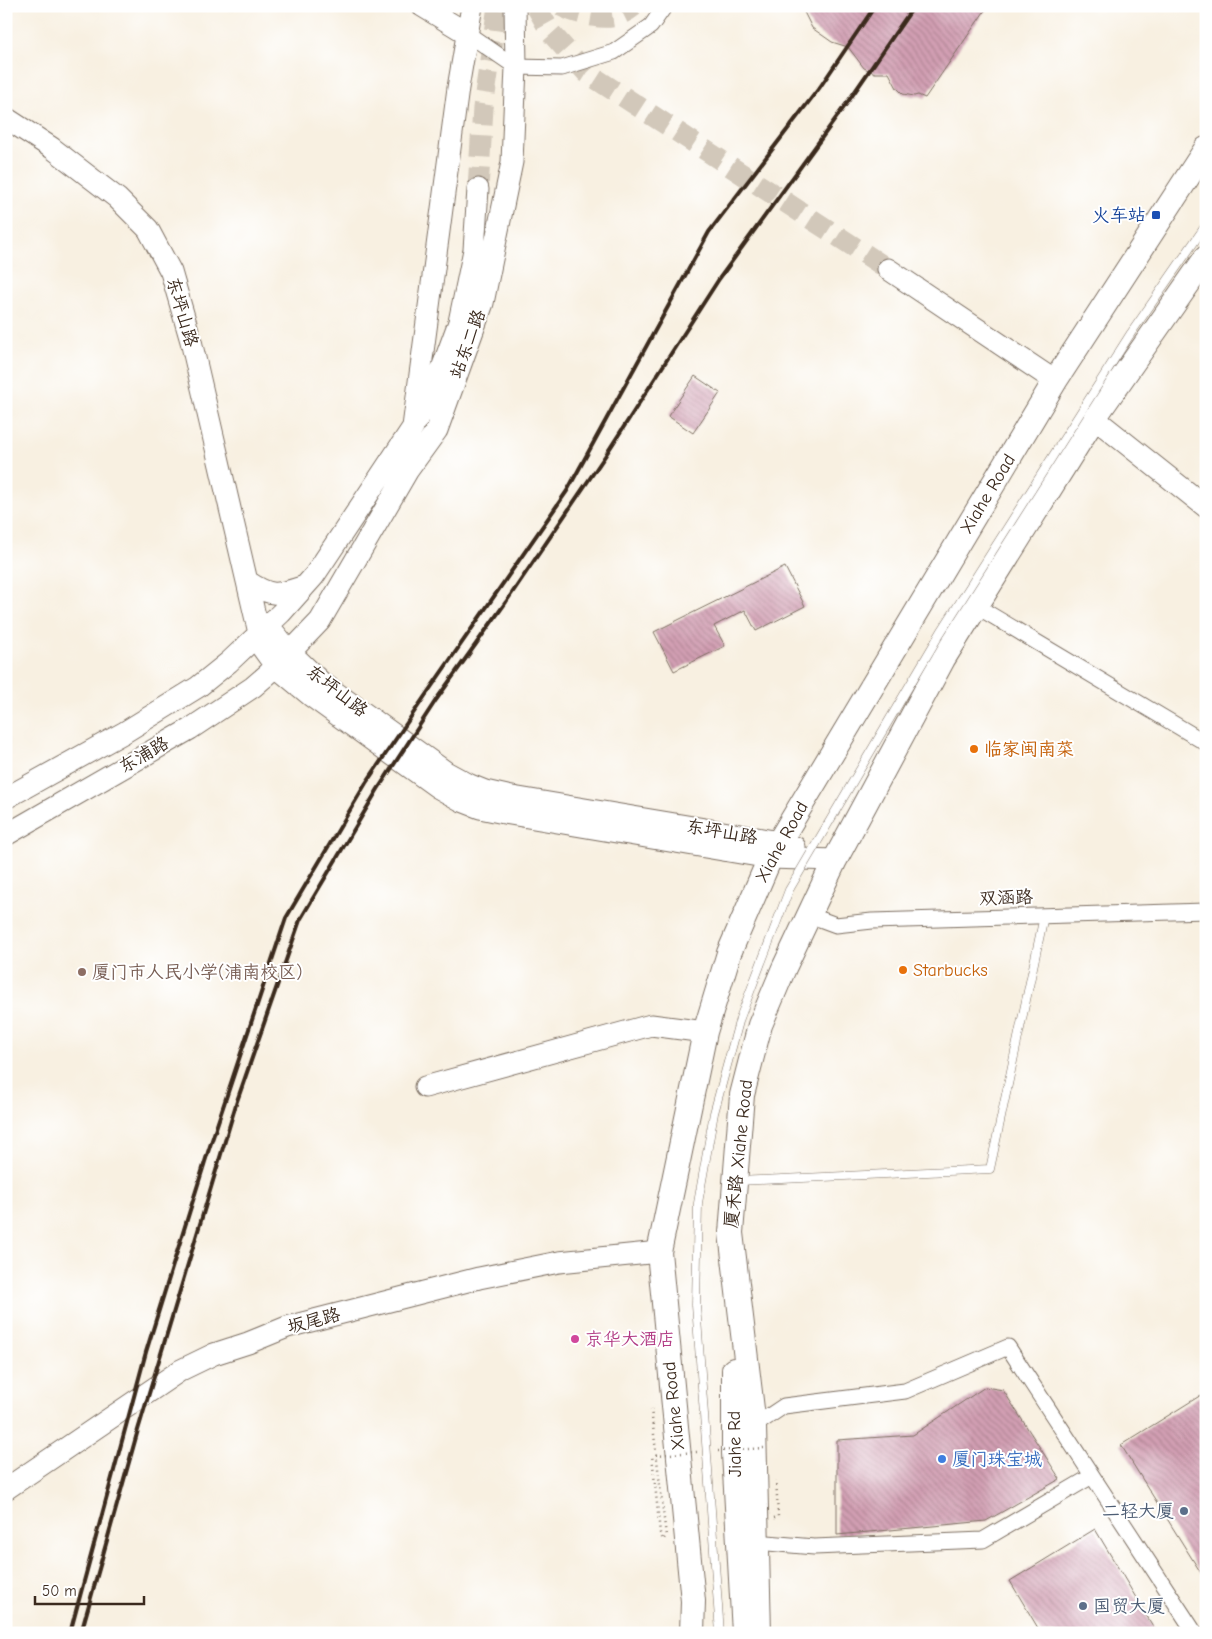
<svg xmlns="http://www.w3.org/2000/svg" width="1212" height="1639" font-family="'Comic Neue','LXGW WenKai TC',sans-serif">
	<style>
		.building { fill: url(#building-back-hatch) }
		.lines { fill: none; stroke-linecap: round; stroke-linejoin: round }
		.secondary-tunnel { stroke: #d2c8ba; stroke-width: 21; stroke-dasharray: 21 11; stroke-linecap: butt }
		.lane-casing { stroke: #7d6f62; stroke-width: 9 }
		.street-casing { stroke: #7d6f62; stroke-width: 17 }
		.secondary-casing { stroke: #7d6f62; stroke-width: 23 }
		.primary-casing { stroke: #7d6f62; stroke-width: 26 }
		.path { stroke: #7d6f62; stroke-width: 2.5; stroke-dasharray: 1 4; stroke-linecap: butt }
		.lane { stroke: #fff; stroke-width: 8 }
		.street { stroke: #fff; stroke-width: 15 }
		.secondary { stroke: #fff; stroke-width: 21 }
		.primary { stroke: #fff; stroke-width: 24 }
		.rail { stroke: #3b2a1e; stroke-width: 4 }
		.lane-bridge-casing { stroke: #7d6f62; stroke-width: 9; stroke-linecap: butt }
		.path-bridge { stroke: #7d6f62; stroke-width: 2.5; stroke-dasharray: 1 4; stroke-linecap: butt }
		.lane-bridge { stroke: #fff; stroke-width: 8 }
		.transit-dot { fill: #1a4fb4; stroke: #fff; stroke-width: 2 }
		.food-dot { fill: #e8710a; stroke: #fff; stroke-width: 2 }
		.education-dot { fill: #8d6e63; stroke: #fff; stroke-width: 2 }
		.hotel-dot { fill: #d1479c; stroke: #fff; stroke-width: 2 }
		.shop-dot { fill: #3f7fe0; stroke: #fff; stroke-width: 2 }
		.service-dot { fill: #5c6f8a; stroke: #fff; stroke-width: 2 }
		.labels { text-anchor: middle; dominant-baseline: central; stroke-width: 4; stroke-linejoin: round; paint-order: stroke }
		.transit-label { font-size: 18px; fill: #164399; stroke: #fff; text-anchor: end }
		.street-label { font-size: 18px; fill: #3b2a1e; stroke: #fff }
		.food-label { font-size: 18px; fill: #c56008; stroke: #fff; text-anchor: start }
		.education-label { font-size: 18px; fill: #785e54; stroke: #fff; text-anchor: start }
		.hotel-label { font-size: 18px; fill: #b23c85; stroke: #fff; text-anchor: start }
		.shop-label { font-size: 18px; fill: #366cbe; stroke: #fff; text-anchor: start }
		.service-label { font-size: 18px; fill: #4e5e75; stroke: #fff; text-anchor: end }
	</style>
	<defs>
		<pattern id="building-back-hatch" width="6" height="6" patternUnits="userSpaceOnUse" patternTransform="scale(1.25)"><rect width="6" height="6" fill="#d29fb3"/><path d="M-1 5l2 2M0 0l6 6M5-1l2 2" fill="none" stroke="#ac8291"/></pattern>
	</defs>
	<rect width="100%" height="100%" fill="#fff"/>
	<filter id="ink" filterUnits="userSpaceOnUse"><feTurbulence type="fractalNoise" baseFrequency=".02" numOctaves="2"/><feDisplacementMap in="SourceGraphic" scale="10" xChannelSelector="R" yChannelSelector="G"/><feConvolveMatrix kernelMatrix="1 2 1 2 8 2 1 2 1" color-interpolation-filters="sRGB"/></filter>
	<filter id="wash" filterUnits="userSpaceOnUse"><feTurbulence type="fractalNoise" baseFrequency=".0096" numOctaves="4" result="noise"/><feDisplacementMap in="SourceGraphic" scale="20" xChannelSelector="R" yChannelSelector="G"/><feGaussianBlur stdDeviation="1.12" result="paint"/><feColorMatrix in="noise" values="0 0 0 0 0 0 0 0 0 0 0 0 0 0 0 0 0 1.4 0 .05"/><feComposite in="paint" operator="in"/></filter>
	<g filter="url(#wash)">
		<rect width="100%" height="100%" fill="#f8f0e1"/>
		<g id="blocks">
			<!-- building -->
			<path class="building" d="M801,6H988L925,98L918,95L914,96L903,94L897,88L889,73H875L864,68L848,47L832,42L812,28Z
				M695,376L720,393L693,433L668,416Z
				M785,567L805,606L756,631L745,610L714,626L725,646L674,671L654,632Z
				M985,1387L1003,1390L1060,1479L986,1521L837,1535V1440L913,1435Z
				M1206,1392V1581L1121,1445Z
				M1095,1529L1157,1633H1041L1010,1581Z"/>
		</g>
	</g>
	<g filter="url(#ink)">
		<use href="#blocks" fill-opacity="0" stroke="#7d6f62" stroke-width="1"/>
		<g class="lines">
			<!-- secondary-tunnel -->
			<path class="secondary-tunnel" d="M536,6L551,33L587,73L888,269
				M561,6C573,13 602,20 616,16C623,14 629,10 634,6
				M478,189L483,108L498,6"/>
			<defs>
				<path id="lane" d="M738,1181L990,1169L1044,916"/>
				<path id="street" d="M468,34L516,67L562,68L614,52L651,26L665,6
					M976,606L1206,743
					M809,915L836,925L872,921L1206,911
					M754,1426L784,1406L905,1391L1008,1347L1195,1633
					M756,1542L814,1547L983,1540L1092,1476"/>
				<path id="secondary" d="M422,6L468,34
					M6,118L52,148L117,198L148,229L171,272L191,341L259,633
					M888,269L1055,381
					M1094,418L1206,507
					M417,420L430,401L459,322L474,250L478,189
					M247,581C272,598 278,595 305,586
					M268,625L291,653L321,682L446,772L470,785L485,791L507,796L729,833L779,842L795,847
					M255,638L276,667L311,696L437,787L462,801L480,808L504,813L770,858L835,860
					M6,798L125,732L198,687L229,662L281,613L314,576L413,427L458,88L472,6
					M6,835L190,729L253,687L276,667L320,621L408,470L437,430L483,303L512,162L516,67L515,6
					M425,1087L651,1025L705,1032
					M6,1489L181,1370L214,1354L248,1343L287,1327L479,1278L559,1262L659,1252"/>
				<path id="primary" d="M734,1370V1453L744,1633
					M692,1633L693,1601L659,1252L705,1032L729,953L770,858L779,842L1055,381L1206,149
					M759,1633L754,1426L731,1233L742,1095L760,1025L784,968L835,860L943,659L1094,418L1206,258"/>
			</defs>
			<!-- lane casing -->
			<use href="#lane" class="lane-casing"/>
			<!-- street casing -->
			<use href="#street" class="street-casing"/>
			<!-- secondary casing -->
			<use href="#secondary" class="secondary-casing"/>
			<!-- primary casing -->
			<use href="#primary" class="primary-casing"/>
			<!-- path -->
			<path class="path" d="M651,1409L666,1536L663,1540L660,1533L652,1455
				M774,1518L778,1517L776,1477"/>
			<!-- lane -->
			<use href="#lane" class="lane"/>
			<!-- street -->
			<use href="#street" class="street"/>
			<!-- secondary -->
			<use href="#secondary" class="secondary"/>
			<!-- primary -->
			<use href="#primary" class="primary"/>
			<!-- rail -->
			<path class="rail" d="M70,1633L146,1352L208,1152L286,918L366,783L425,696L567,491L709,232L820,87L875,6
				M81,1633L138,1430L237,1101L300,920L378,789L436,700L506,602L605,456L719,279L847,103L914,6"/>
			<defs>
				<path id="lane-bridge" d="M720,1633L696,1305L698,1203L714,1113L740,1018L789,890L941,632L1131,333L1206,225"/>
			</defs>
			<!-- lane-bridge casing -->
			<use href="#lane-bridge" class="lane-bridge-casing"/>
			<!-- path-bridge -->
			<path class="path-bridge" d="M718,1451L764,1448
				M656,1455L697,1452"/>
			<!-- lane-bridge -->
			<use href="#lane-bridge" class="lane-bridge"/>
		</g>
	</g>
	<!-- markers -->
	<rect class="transit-dot" x="1151" y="210" width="10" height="10" rx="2.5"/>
	<g class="food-dot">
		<circle cx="974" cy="749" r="5"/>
		<circle cx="903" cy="970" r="5"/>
	</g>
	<circle class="education-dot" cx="82" cy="972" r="5"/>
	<circle class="hotel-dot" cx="575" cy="1339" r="5"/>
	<circle class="shop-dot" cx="942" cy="1459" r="5"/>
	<g class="service-dot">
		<circle cx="1184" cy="1511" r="5"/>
		<circle cx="1083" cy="1606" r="5"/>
	</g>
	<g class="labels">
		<!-- transit labels -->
		<g class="transit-label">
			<text x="1146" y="215">火车站</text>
		</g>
		<!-- street labels -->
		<g class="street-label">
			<text transform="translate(182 312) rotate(74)">东坪山路</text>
			<text transform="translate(468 344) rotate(-70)">站东二路</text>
			<text transform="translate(988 494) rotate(-59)">Xiahe Road</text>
			<text transform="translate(337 691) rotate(38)">东坪山路</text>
			<text transform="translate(144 755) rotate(-30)">东浦路</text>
			<text transform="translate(722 832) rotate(10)">东坪山路</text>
			<text transform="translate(782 842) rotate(-61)">Xiahe Road</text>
			<text transform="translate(1006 898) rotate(-2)">双涵路</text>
			<text transform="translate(739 1154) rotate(-84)">厦禾路 Xiahe Road</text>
			<text transform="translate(314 1321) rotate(-15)">坂尾路</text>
			<text transform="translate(674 1406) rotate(-96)">Xiahe Road</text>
			<text transform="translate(735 1444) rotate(-91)">Jiahe Rd</text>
		</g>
		<!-- food labels -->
		<g class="food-label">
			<text x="984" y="749">临家闽南菜</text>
			<text x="913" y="970">Starbucks</text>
		</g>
		<!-- education labels -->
		<g class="education-label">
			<text x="92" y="972">厦门市人民小学(浦南校区)</text>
		</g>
		<!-- hotel labels -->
		<g class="hotel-label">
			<text x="585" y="1339">京华大酒店</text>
		</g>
		<!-- shop labels -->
		<g class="shop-label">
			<text x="952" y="1459">厦门珠宝城</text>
		</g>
		<!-- service labels -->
		<g class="service-label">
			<text x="1174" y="1511">二轻大厦</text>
			<text x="1093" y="1606" text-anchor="start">国贸大厦</text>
		</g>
	</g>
	<!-- margin -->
	<rect width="1212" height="1639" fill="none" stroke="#fff" stroke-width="25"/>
	<!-- scale -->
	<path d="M35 1596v8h109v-8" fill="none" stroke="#3b2a1e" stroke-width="2.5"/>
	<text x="42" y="1596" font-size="15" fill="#3b2a1e" stroke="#ffffff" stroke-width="4" paint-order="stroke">50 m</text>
</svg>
